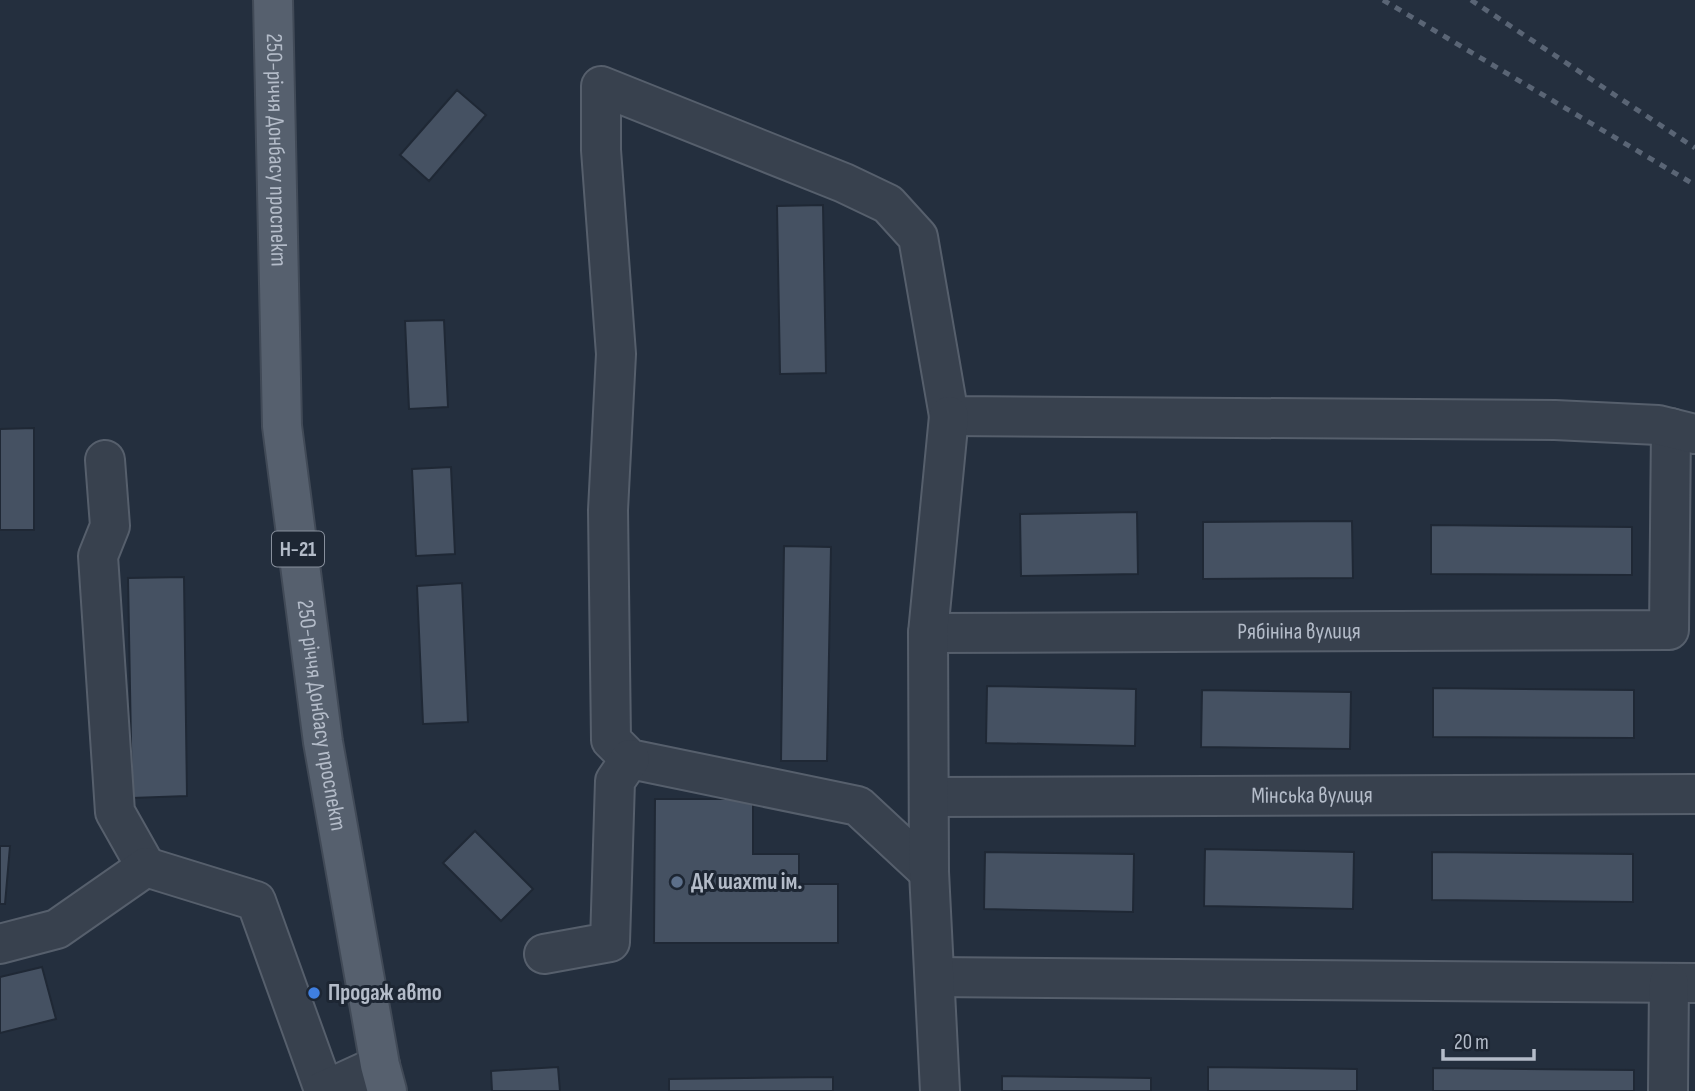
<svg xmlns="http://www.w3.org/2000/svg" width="1695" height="1091" font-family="'Sofia Sans Condensed',sans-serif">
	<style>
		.building { fill: #455162; stroke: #1f2835; stroke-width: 2 }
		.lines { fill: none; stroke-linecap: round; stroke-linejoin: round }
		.minor-casing { stroke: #565f6c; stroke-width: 42 }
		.major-casing { stroke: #414a57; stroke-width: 42 }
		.minor { stroke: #38414e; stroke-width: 38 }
		.major { stroke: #56606e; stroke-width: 38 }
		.rail { stroke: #5a6575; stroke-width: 5; stroke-dasharray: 7 7; stroke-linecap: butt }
		.service-dot { fill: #5c6f8a; stroke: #1d2633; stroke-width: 2.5 }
		.shop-dot { fill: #3f7fe0; stroke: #1d2633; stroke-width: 2.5 }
		.labels { text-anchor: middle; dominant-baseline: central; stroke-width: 6; stroke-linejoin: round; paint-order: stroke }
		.shield { fill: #1d2633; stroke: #878f9c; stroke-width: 2 }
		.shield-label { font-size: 21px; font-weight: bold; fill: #b4bcc9 }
		.street-label { font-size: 23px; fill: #b4bcc9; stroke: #1d2633 }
		.poi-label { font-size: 23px; font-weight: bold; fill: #b4bcc9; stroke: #1d2633; text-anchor: start }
	</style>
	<rect width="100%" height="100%" fill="#242f3e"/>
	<!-- building -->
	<path class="building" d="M457,90L486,115L429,181L400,155Z
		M823,205L826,373L780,374L777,206Z
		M444,320L448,407L409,409L405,321Z
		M34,428V530H0V429Z
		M451,467L455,554L416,556L412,469Z
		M1137,512L1138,574L1021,576L1020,514Z
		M1352,521L1353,578L1203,579V522Z
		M1431,525L1632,527V575L1431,574Z
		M784,546L831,547L827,761H781Z
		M184,577L187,796L132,798L128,578Z
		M462,583L468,722L423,724L417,586Z
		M987,686L1136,689L1135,746L986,743Z
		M1433,688L1634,690V738L1433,737Z
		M1202,690L1351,692L1350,749L1201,747Z
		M655,799H753V854H799V884H838V943H654Z
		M475,831L533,889L501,921L443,863Z
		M0,846H10L5,904H0Z
		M1205,849L1354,852L1353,909L1204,906Z
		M985,852L1134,854L1133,912L984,909Z
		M1432,852L1633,854V902L1432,900Z
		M42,967L56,1019L0,1033V977Z
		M558,1067L560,1091H492L491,1071Z
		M1208,1067L1357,1069V1091H1208Z
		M1433,1068L1634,1070V1091H1433Z
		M1002,1076L1151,1078V1091H1002Z
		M833,1077V1091H669V1079Z"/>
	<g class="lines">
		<defs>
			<g id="minor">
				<path d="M105,460L110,526L98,556L115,812L146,867"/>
				<path id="s1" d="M928,633L1669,630L1671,428"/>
				<path id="s2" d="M929,797L1695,794"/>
				<path d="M929,872L858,806L630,759L611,740L608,510L616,354L601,150V86L844,183L888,204L918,237L949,416L1555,420L1658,425L1695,434"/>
				<path d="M0,944L57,929L146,867L256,901L324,1090"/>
				<path d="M544,954L610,942L615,781L630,759"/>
				<path d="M935,977L1695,983"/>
				<path d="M323,1091L380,1065"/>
				<path d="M940,1091L929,872L928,633L949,416"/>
				<path d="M1668,1091L1669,983"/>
			</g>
			<g id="major">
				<path id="s3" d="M273,0L282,426L323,742L380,1065L387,1091"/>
			</g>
		</defs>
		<!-- minor casing -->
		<use href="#minor" class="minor-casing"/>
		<!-- major casing -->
		<use href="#major" class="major-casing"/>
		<!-- minor -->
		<use href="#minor" class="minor"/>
		<!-- major -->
		<use href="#major" class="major"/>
		<!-- rail -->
		<path class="rail" d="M1383,0L1695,185
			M1471,0L1695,148"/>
	</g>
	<!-- markers -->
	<circle class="service-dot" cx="677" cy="882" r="7"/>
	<circle class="shop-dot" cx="314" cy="993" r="7"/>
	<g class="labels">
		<!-- shield labels -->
		<rect class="shield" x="272" y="531.5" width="52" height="35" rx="5"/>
		<g class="shield-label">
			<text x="298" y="549">Н-21</text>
		</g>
		<!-- street labels -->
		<g class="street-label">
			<text stroke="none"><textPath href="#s3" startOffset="150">250-річчя Донбасу проспект</textPath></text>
			<text stroke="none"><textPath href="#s1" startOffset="371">Рябініна вулиця</textPath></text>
			<text stroke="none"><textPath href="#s3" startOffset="718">250-річчя Донбасу проспект</textPath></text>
			<text stroke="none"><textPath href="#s2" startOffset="383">Мінська вулиця</textPath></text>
		</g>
		<!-- poi labels -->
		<g class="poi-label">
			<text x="691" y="882">ДК шахти ім.</text>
			<text x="328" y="993">Продаж авто</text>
		</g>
	</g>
	<!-- scale -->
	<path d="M1443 1049v10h91v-10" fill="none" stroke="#b4bcc9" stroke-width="3.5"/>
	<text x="1454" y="1049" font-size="21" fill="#b4bcc9" stroke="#1d2633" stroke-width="5" paint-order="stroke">20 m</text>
</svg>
